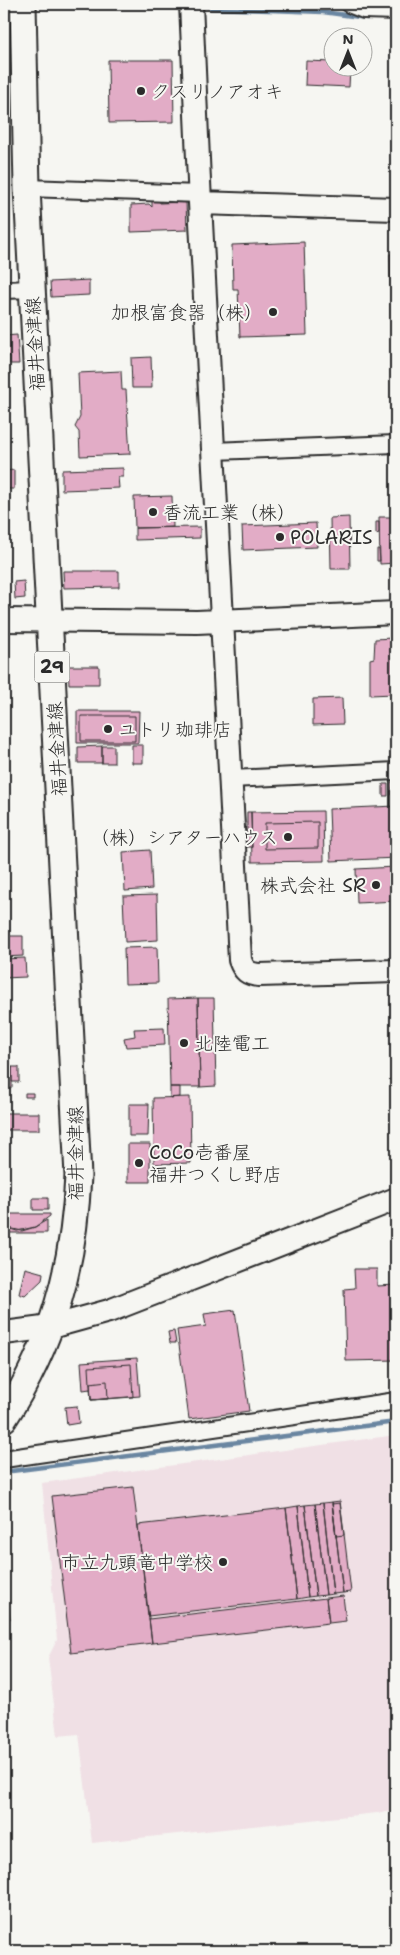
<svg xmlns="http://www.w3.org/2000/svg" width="400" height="1955" font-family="'Shantell Sans','Klee One',sans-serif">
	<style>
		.built { fill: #f0e0e5 }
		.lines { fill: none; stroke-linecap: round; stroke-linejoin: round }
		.stream { stroke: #6b86a1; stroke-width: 4.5 }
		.building { fill: #e2acc6; stroke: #2b2b2b }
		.street-casing { stroke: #2b2b2b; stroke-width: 20 }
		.secondary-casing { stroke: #2b2b2b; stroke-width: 26 }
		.primary-casing { stroke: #2b2b2b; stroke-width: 29 }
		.street { stroke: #f6f6f2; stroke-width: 16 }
		.secondary { stroke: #f6f6f2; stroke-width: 22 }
		.primary { stroke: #f6f6f2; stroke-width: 25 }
		.poi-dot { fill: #2b2b2b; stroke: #f6f6f2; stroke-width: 2 }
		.labels { text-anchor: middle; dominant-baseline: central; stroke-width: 4; stroke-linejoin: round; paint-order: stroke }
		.shield { fill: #f6f6f2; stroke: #686867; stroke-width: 1 }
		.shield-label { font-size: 18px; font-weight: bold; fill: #2b2b2b }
		.poi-label { font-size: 19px; fill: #2b2b2b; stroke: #f6f6f2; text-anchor: start }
		.street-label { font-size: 19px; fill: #2b2b2b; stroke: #f6f6f2 }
	</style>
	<rect width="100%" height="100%" fill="#f6f6f2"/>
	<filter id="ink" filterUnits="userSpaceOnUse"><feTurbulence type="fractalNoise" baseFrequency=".02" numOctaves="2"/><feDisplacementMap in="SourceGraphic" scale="10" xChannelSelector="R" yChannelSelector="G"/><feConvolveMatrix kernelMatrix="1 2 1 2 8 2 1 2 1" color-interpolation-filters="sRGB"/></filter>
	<g filter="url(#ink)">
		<!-- built -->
		<path class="built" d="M396,1435V1811L92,1843L79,1734L58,1736L48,1658L57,1640L42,1483Z"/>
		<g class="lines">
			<!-- stream -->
			<path class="stream" d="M201,4L211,8L323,12L367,18
				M4,1472L396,1422"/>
		</g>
		<!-- building -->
		<path class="building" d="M108,60H173L174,122L109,123Z
			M306,61L332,62V68H350L349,87L305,85Z
			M152,199H160V203L186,202L187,230L131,232V205L149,204L152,207Z
			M304,242L307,335L240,337L238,289H233L232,245Z
			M390,254H396V302H391Z
			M89,280V295L51,297L50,282Z
			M391,302H396V330H391Z
			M4,308H7L8,333H4Z
			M17,335L19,364H10V356L4,357V336Z
			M151,357L152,388H132L131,358Z
			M121,371L122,390H126L130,454L80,456L79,432L75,427L80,417L78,373Z
			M123,468V477H118L119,488L62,490V470Z
			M14,470V489H4V471Z
			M172,496L173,527L135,528L134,497Z
			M349,517L350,569H331L330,518Z
			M379,517H396V563L380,564Z
			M376,522H379V533L376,534Z
			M316,523L317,547L243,550L242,526Z
			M200,527V538L135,540V528Z
			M377,549H379L380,561H377Z
			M63,571H119V587L64,588Z
			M24,581L25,598L15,599L14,582Z
			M392,638L394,694L370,695V659L374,658L375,639Z
			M68,666H99V684H69Z
			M342,698L343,724L313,725V699Z
			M77,711H139L138,743H77Z
			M81,716H135V741H81Z
			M132,745H143V763H132Z
			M102,746H114V763H102Z
			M102,746V763H78V747Z
			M391,782H396V795H391Z
			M383,784H388V796H383Z
			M396,806V858L331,861L329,809Z
			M323,811L324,861L252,862L251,812Z
			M247,812H251L252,847H247Z
			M318,822V848L265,849V823Z
			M150,850L152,889L125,891L123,852Z
			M396,867V901L357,903L356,869Z
			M157,895L158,940L125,942L123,896Z
			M4,936H23V956L4,957Z
			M157,947L158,983L125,984L124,948Z
			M25,958L26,977L4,978V959Z
			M198,998H214L216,1086L200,1087Z
			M198,998L200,1087H170L168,999Z
			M164,1028L165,1045L126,1047L124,1038L135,1036L134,1029Z
			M4,1067H12V1088H4Z
			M12,1067H19V1082H12Z
			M170,1087H180V1097L170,1098Z
			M25,1093H33V1097H25Z
			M190,1097L191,1163L154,1164L153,1098Z
			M129,1104H149L148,1136H129Z
			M4,1113H39V1130H4Z
			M128,1144H150V1182H128Z
			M33,1198H48V1210H33Z
			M4,1214H50V1216L35,1227L17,1231L4,1227Z
			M47,1220V1233H4V1227L22,1231L35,1227Z
			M25,1268L43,1273L42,1280L25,1296L19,1294Z
			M354,1269H377V1286L396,1285V1360L346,1361L344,1289L355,1288Z
			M235,1310L249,1411L189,1419L177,1330L206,1326L204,1314Z
			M174,1331L176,1343H170L168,1332Z
			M137,1358L140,1396L91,1400L90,1389L83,1390L81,1362Z
			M131,1364L133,1397L91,1400L89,1367Z
			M107,1381L108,1399L91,1400L90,1383Z
			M77,1406L79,1423L67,1425L65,1407Z
			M133,1487L152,1643L71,1653L52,1496Z
			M340,1501L351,1592L343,1593L332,1502Z
			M332,1502L343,1593L333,1594L323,1503Z
			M323,1503L333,1594L326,1595L315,1504Z
			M340,1503L344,1535L336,1536L332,1504Z
			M315,1504L326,1595L316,1596L305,1505Z
			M305,1505L316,1596L308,1597L298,1506Z
			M298,1506L308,1597L297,1599L286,1508Z
			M286,1508L297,1599L148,1616L138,1525Z
			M7,1594L10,1619L4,1620V1595Z
			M343,1596L346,1621L329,1623L326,1598Z
			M326,1598L329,1623L152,1643L149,1619Z"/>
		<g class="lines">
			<defs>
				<path id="street" d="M349,4L364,10L396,11
					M27,188L199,194
					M4,290L32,289
					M213,451L396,444
					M231,779L396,771
					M4,1459L396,1401"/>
				<path id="secondary" d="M191,4L200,203L240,960C244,971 248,974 259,975L396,971
					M200,203L396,209
					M4,620L197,622L396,613
					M4,1333L51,1327L109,1311L396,1199"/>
				<path id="primary" d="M4,1419C53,1343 74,1267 78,1176L27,188L23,4"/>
			</defs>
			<!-- street casing -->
			<use href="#street" class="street-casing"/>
			<!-- secondary casing -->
			<use href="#secondary" class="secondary-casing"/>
			<!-- primary casing -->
			<use href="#primary" class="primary-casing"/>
			<!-- street -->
			<use href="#street" class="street"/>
			<!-- secondary -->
			<use href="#secondary" class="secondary"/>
			<!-- primary -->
			<use href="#primary" class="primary"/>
		</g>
	</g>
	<!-- markers -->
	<g class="poi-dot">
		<circle cx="141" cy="91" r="5"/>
		<circle cx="273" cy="312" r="5"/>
		<circle cx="153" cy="512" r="5"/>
		<circle cx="280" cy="537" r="5"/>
		<circle cx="108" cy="729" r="5"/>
		<circle cx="288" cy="837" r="5"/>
		<circle cx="376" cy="885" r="5"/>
		<circle cx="184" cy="1043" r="5"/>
		<circle cx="139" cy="1163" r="5"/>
		<circle cx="223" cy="1562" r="5"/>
	</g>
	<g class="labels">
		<!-- shield labels -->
		<rect class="shield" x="34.5" y="651.5" width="35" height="31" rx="4"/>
		<g class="shield-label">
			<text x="52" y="667">29</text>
		</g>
		<!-- poi labels -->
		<g class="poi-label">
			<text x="151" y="91">クスリノアオキ</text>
			<text x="263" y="312" text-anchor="end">加根富食器（株）</text>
			<text x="163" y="512">香流工業（株）</text>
			<text x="290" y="537">POLARIS</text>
			<text x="118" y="729">ユトリ珈琲店</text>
			<text x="278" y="837" text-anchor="end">（株）シアターハウス</text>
			<text x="366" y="885" text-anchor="end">株式会社 SR</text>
			<text x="194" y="1043">北陸電工</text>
			<text x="149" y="1152">CoCo壱番屋<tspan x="149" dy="22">福井つくし野店</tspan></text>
			<text x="213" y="1562" text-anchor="end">市立九頭竜中学校</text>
		</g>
		<!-- street labels -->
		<g class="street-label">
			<text transform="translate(35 344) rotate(-93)">福井金津線</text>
			<text transform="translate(57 749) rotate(-93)">福井金津線</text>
			<text transform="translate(75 1153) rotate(-90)">福井金津線</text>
		</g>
	</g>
	<!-- margin -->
	<rect width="400" height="1955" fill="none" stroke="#f6f6f2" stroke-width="20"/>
	<rect x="10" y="10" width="380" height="1935" fill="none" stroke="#2b2b2b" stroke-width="2" filter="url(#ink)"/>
	<!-- north arrow -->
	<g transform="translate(348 52)"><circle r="24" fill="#f6f6f2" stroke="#a5a5a2"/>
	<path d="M0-4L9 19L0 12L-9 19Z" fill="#2b2b2b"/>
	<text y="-8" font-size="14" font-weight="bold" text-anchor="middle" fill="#2b2b2b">N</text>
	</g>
</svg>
